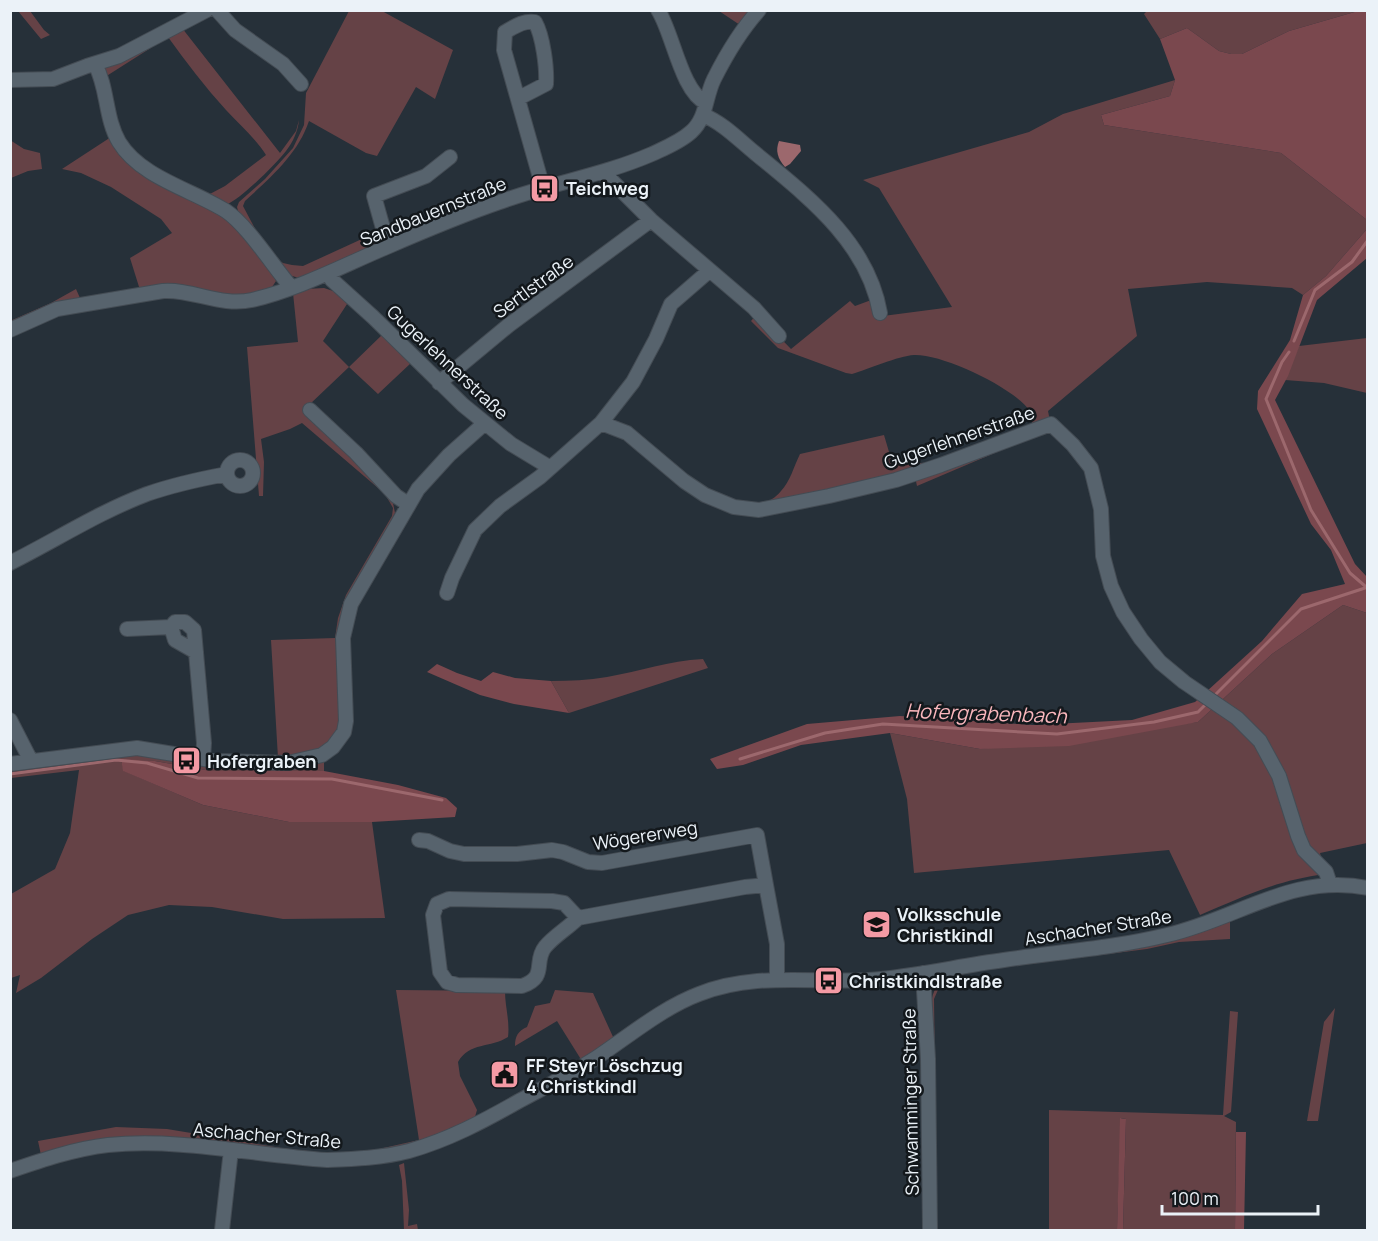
<svg xmlns="http://www.w3.org/2000/svg" width="1378" height="1241" font-family="Manrope,sans-serif">
	<style>
		.green { fill: #654246 }
		.forest { fill: #7a484e }
		.water { fill: #9c686d }
		.lines { fill: none; stroke-linecap: round; stroke-linejoin: round }
		.stream { stroke: #9c686d; stroke-width: 3 }
		.minor-casing { stroke: #444c54; stroke-width: 16 }
		.minor { stroke: #57636d; stroke-width: 14 }
		.labels { text-anchor: middle; dominant-baseline: central; stroke-width: 5; stroke-linejoin: round; paint-order: stroke }
		.poi-label { font-size: 18px; font-weight: bold; fill: #ebf2f8; stroke: #13181c; text-anchor: start }
		.street-label { font-size: 18px; fill: #ebf2f8; stroke: #13181c }
		.water-label { font-size: 20px; font-style: italic; fill: #fab7bd; stroke: #13181c }
	</style>
	<rect width="100%" height="100%" fill="#263039"/>
	<!-- green -->
	<path class="green" d="M1148,10L1358,11L1289,31L1242,54H1231L1219,51L1187,28L1160,39L1144,14Z
		M18,11H30L44,30L50,35L41,39Z
		M349,11H382L453,50L435,99L416,87L377,156L366,153L309,121C298,154 270,178 245,201L243,206L259,236L274,257L283,263L292,265L303,266L375,233L378,244L302,279L289,275L239,215L237,207L239,202L265,179L293,148L304,125L306,93Z
		M719,11H753L740,25Z
		M182,28L280,153L296,131L299,120C298,131 293,142 286,151C276,164 241,199 226,205L167,178L125,145L117,125C121,132 124,139 128,146C142,166 185,184 208,195L225,186L266,155C255,138 240,125 226,110C205,87 186,62 168,37L105,77L103,72L107,65Z
		M1175,80L1170,96L1101,115L1104,125L1281,153L1367,220V229L1326,276L1303,295L1292,288L1207,282L1128,289L1137,336L1048,411L1050,421C1011,436 971,453 931,466C892,479 852,489 812,497C788,503 761,512 736,505C702,497 674,472 650,447L652,445C677,470 746,533 781,491C790,482 794,466 800,454L884,435L892,462C941,470 988,444 1032,424C1032,420 1033,415 1030,411C1013,387 943,354 914,355C898,356 869,369 852,374L846,373L778,348L751,321L757,314L791,349L850,301L855,306L874,299L878,315L883,316L952,307L879,188L863,180L1029,132L1063,114Z
		M111,137L221,214L242,234L274,277L276,281L272,287L249,296L140,290L130,258L172,233L161,219L111,187L81,173L62,169Z
		M10,140L24,149L40,153L42,169L28,171L11,178Z
		M324,288L336,292L349,301L323,341L349,367L384,333L411,363L378,394L349,367L309,405L392,498L395,513L348,598L340,728L323,750L278,758L271,640L335,638L338,618L346,595L392,516L393,508L385,494L302,423L290,429L261,439L264,462L263,496H259L247,347L298,342L293,293L306,289Z
		M76,289L80,298L63,303L11,325L10,321L51,303Z
		M1367,338V393L1324,383L1285,380L1299,346Z
		M1039,431H1050L1052,434H1039L917,486L915,477Z
		M1343,605L1367,613V843L1320,853L1326,874C1277,880 1245,896 1200,915L1169,850L914,873L907,799L890,733L980,749L1198,722L1272,654Z
		M703,659L708,668L569,713L551,681C570,681 588,680 607,677C641,671 668,661 703,659Z
		M135,752L324,761V771H211L155,761L121,760L124,771L203,805L289,822H372L385,918L283,919L212,907L169,905L128,915L92,939L41,978L16,993L20,975L11,978V894L55,869L70,833L79,770L11,778L10,769Z
		M1230,919V939L1179,942L1147,949L983,970L955,976L941,983L934,999L937,1222L938,1230H925L935,1223L932,998C938,976 949,976 969,971Z
		M396,990L505,991C505,1007 510,1021 508,1037C491,1048 469,1042 458,1062L460,1076L477,1110L474,1120L420,1142L387,1150L336,1155L214,1143L41,1155L38,1141L116,1127L167,1129L281,1148L317,1152L348,1153L379,1149L419,1140Z
		M555,990L593,993L614,1039L582,1061L557,1021L515,1046C515,1036 518,1031 527,1027L535,1006L550,1003Z
		M1335,1008L1318,1121H1307L1324,1022Z
		M1230,1011L1238,1012L1231,1112L1224,1116L1236,1122L1235,1230H1123L1126,1119L1121,1118L1117,1230H1049V1110L1223,1115Z
		M404,1163L409,1210L408,1226L417,1224L418,1230H404L402,1181L399,1165Z"/>
	<!-- forest -->
	<path class="forest" d="M1358,11H1368L1367,220L1281,153L1104,125L1101,115L1170,96L1175,80L1160,39L1187,28L1219,51L1231,54H1242L1289,31Z
		M1367,229V258L1317,300L1288,376L1275,400L1355,564L1367,577V613L1343,605L1272,654L1198,722L1069,746L980,749L890,733L801,745L743,765L717,769L710,759L807,724L900,716L1033,725L1132,720L1195,702L1262,641L1302,594L1345,584L1331,550L1311,524L1257,409L1258,391L1290,340L1303,295L1326,276Z
		M437,664L457,673L481,681L493,672L515,678L551,681L569,713L514,704L480,695L427,672Z
		M121,759L155,761L211,771H324L398,785L446,798L457,808L455,817L372,822H289L203,805L123,771Z
		M1120,1118L1126,1119L1123,1230H1117Z
		M1236,1132H1246L1244,1230H1235Z"/>
	<!-- water -->
	<path class="water" d="M779,141L800,145L801,151L790,164L785,167C778,159 775,151 779,141Z"/>
	<g class="lines">
		<!-- stream -->
		<path class="stream" d="M1294,341L1315,290L1352,262L1368,240
			M1289,352L1282,362L1266,399L1311,510L1350,573L1365,586
			M1212,698L1301,609L1368,587
			M740,759L825,733L883,724L1057,734L1154,722L1198,712L1207,703
			M10,774L116,760L147,763L198,778L332,779L442,800"/>
		<defs>
			<path id="minor" d="M217,10L235,30L283,64L301,84
				M658,10C673,33 681,91 706,103
				M95,64C108,88 105,118 119,142C141,178 193,190 226,211C247,225 273,266 291,287
				M10,80L53,79L87,66L119,56L207,10
				M519,98L546,84C547,68 543,36 535,22C524,20 514,27 505,32L504,50L543,188
				M703,115C723,123 739,140 755,153C807,196 868,242 880,313
				M604,173L651,220L754,308L779,336
				M388,246L374,196L426,176L450,157
				M328,274L332,280L373,317L463,405L511,444L549,467
				M10,330L57,309L163,291C193,289 221,307 252,300C299,289 342,266 387,247C424,231 462,215 500,202C551,183 601,176 652,154C665,148 680,142 691,132C707,118 705,97 714,79C726,55 741,30 759,10
				M439,383L509,325L651,220
				M310,410L356,453L396,496L408,504
				M601,423L627,433L684,481L705,495L734,507L759,510L829,496L896,480L941,465L1051,424L1073,445L1091,468L1101,509L1103,556L1111,586L1123,612L1141,639L1160,662L1184,682L1237,718L1260,741L1279,776L1298,836L1304,850L1326,872L1330,884
				M227 473a13 13 0 1 1 26 0a13 13 0 1 1-26 0Z
				M10,563C56,540 99,512 147,494C173,485 200,479 227,474
				M447,593L452,578L475,530L500,506L540,477L601,423L633,382L656,339L671,304L709,271
				M127,629L171,627
				M196,652L175,640L171,627L175,622H185L194,630L204,743L203,759
				M10,720L31,761
				M10,764L137,748L216,761L288,763L322,755L333,747L344,732L346,721L343,638L351,604L418,489L449,455L485,423
				M419,840L428,841L450,851L464,854H517L552,850L563,852L588,862L602,863L757,835L766,885
				M449,899L552,901L564,903L578,918C568,928 554,936 545,947C533,962 548,977 522,986L457,985L447,982L440,972L433,915L437,904Z
				M578,918L745,887L766,885L777,944V979
				M923,973L928,1059L930,1230
				M10,1171C42,1160 74,1149 108,1145C180,1138 254,1155 327,1160C354,1159 382,1158 409,1151C448,1140 484,1121 519,1101C545,1087 571,1074 596,1058C629,1036 662,1008 699,994C754,972 810,983 868,980C914,977 958,966 1004,960C1058,952 1114,948 1167,935C1238,919 1291,873 1368,888
				M222,1230L231,1150"/>
		</defs>
		<!-- minor casing -->
		<use href="#minor" class="minor-casing"/>
		<!-- minor -->
		<use href="#minor" class="minor"/>
	</g>
	<!-- icons -->
	<defs>
		<symbol id="bus-square" viewBox="-11 -11 22 22"><rect x="-9" y="-9" width="18" height="18" rx="4" fill="#f49aa4" stroke="#13181c"/><path d="M-5-6H5V4H4V6H2V4H-2V6H-4V4H-5ZM-3.5-4V0h7V-4ZM-3.5 1.2v1.5H-2V1.2ZM2 1.2v1.5H3.5V1.2Z" fill="#111"/></symbol>
		<symbol id="school-square" viewBox="-11 -11 22 22"><rect x="-9" y="-9" width="18" height="18" rx="4" fill="#f49aa4" stroke="#13181c"/><path d="M0-5L7-2L0 1L-7-2ZM-4 1L0 2.5L4 1V4Q0 6-4 4Z" fill="#111"/></symbol>
		<symbol id="civic-square" viewBox="-11 -11 22 22"><rect x="-9" y="-9" width="18" height="18" rx="4" fill="#f49aa4" stroke="#13181c"/><path d="M-.6-6.5H3V-4.5H.6V-3L4-1V1h2V6H-6V1h2V-1L-.6-3ZM-1.2 2.5V6h2.4V2.5Z" fill="#111"/></symbol>
	</defs>
	<g fill-rule="evenodd">
		<use href="#bus-square" x="528" y="172" width="33" height="33"/>
		<use href="#bus-square" x="170" y="744" width="33" height="33"/>
		<use href="#school-square" x="860" y="908" width="33" height="33"/>
		<use href="#bus-square" x="812" y="964" width="33" height="33"/>
		<use href="#civic-square" x="488" y="1058" width="33" height="33"/>
	</g>
	<g class="labels">
		<!-- poi labels -->
		<g class="poi-label">
			<text x="566" y="188">Teichweg</text>
			<text x="207" y="761">Hofergraben</text>
			<text x="897" y="914">Volksschule<tspan x="897" dy="21">Christkindl</tspan></text>
			<text x="849" y="981">Christkindlstraße</text>
			<text x="526" y="1065">FF Steyr Löschzug<tspan x="526" dy="21">4 Christkindl</tspan></text>
		</g>
		<!-- street labels -->
		<g class="street-label">
			<text transform="translate(433 211) rotate(-22)">Sandbauernstraße</text>
			<text transform="translate(533 286) rotate(-36)">Sertlstraße</text>
			<text transform="translate(448 362) rotate(43)">Gugerlehnerstraße</text>
			<text transform="translate(959 437) rotate(-19)">Gugerlehnerstraße</text>
			<text transform="translate(645 835) rotate(-9)">Wögererweg</text>
			<text transform="translate(1098 927) rotate(-9)">Aschacher Straße</text>
			<text transform="translate(910 1102) rotate(-91)">Schwamminger Straße</text>
			<text transform="translate(267 1135) rotate(5)">Aschacher Straße</text>
		</g>
		<!-- water labels -->
		<g class="water-label">
			<text transform="translate(986 713) rotate(2)">Hofergrabenbach</text>
		</g>
	</g>
	<!-- border -->
	<rect width="1378" height="1241" fill="none" stroke="#ebf2f8" stroke-width="24"/>
	<!-- scale -->
	<path d="M1162 1205v9h156v-9" fill="none" stroke="#ebf2f8" stroke-width="3"/>
	<text x="1171" y="1205" font-size="18" fill="#ebf2f8" stroke="#13181c" stroke-width="4.5" paint-order="stroke">100 m</text>
</svg>
